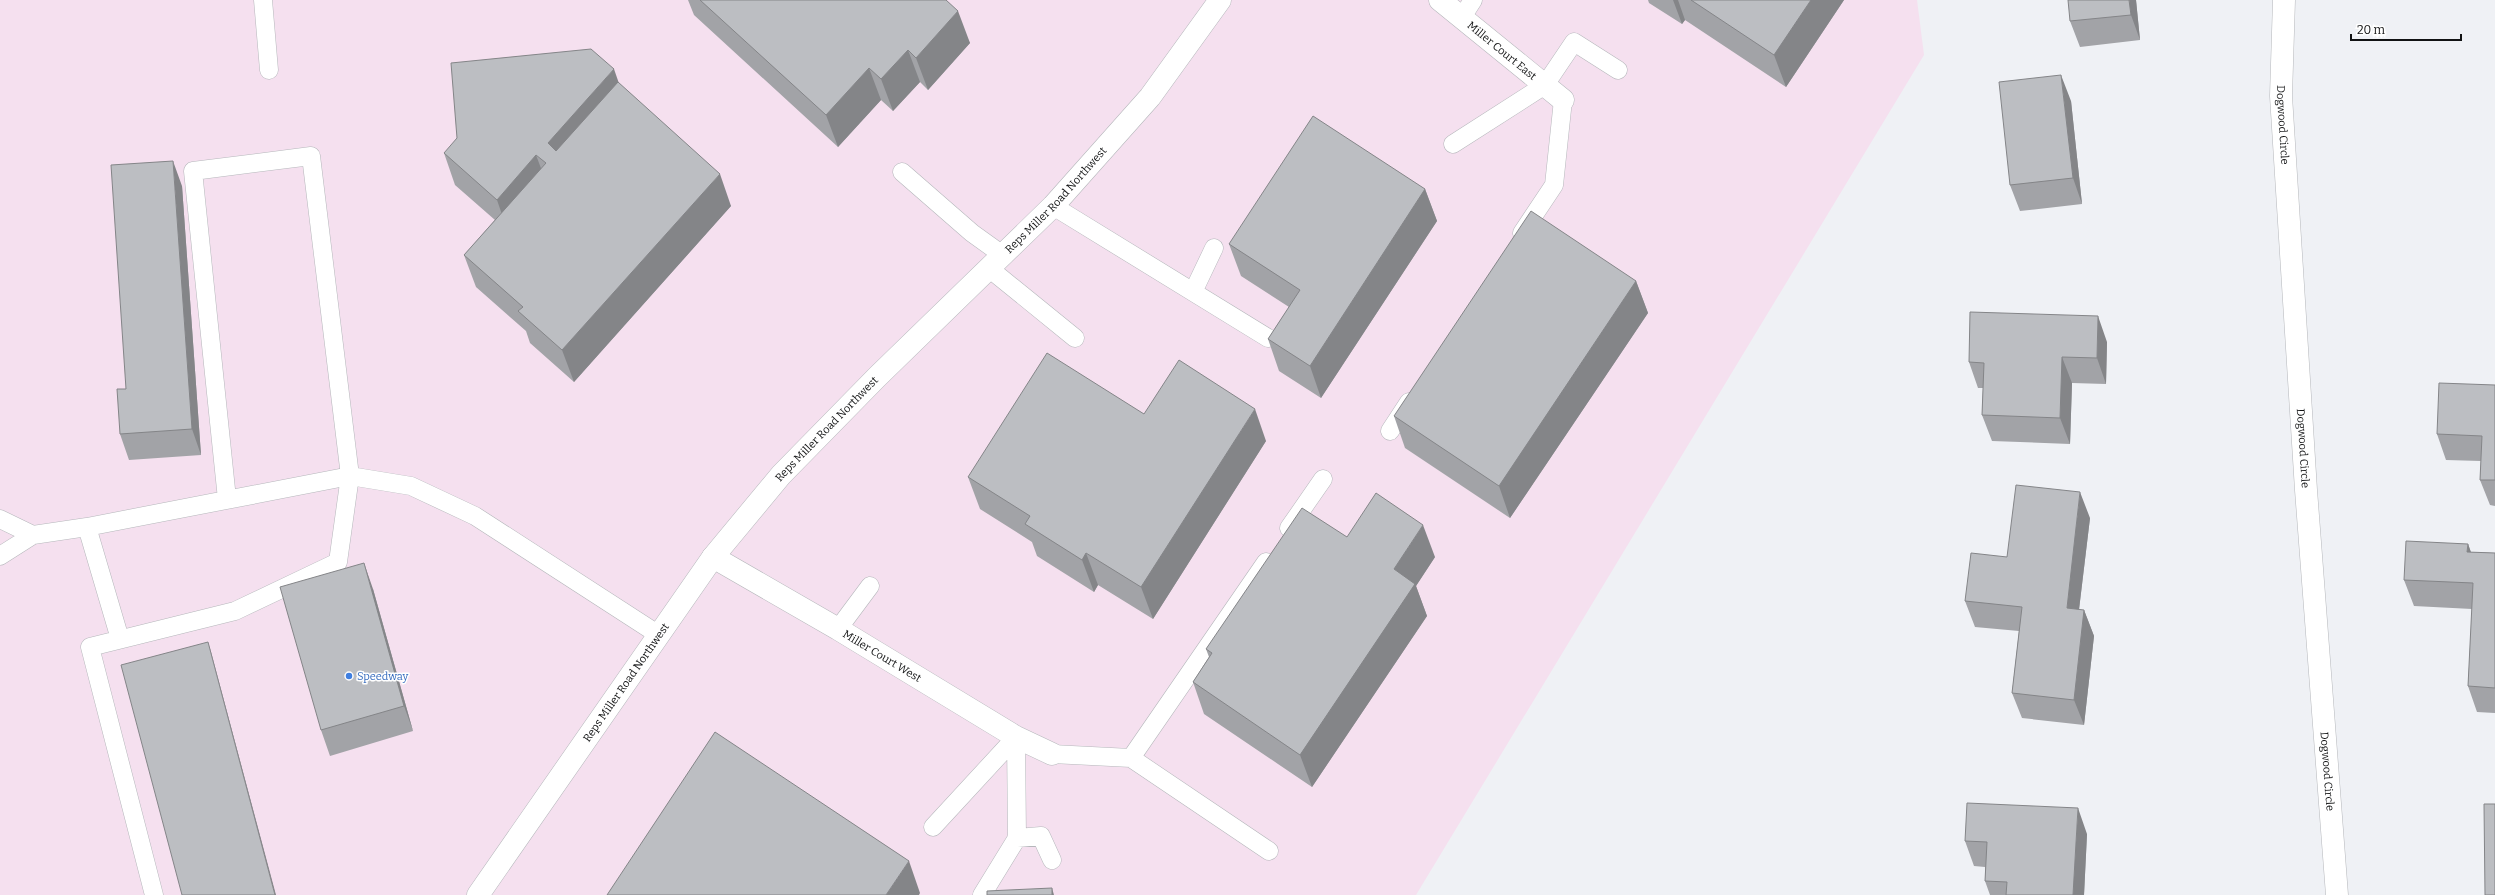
<svg xmlns="http://www.w3.org/2000/svg" width="2495" height="895" font-family="Bitter,serif">
	<style>
		.commercial { fill: #f5e0ef }
		.lines { fill: none; stroke-linecap: round; stroke-linejoin: round }
		.lane-casing { stroke: #b5b7bb; stroke-width: 19 }
		.street-casing { stroke: #b5b7bb; stroke-width: 23 }
		.lane { stroke: #fff; stroke-width: 18 }
		.street { stroke: #fff; stroke-width: 22 }
		.wall { fill: #a2a3a7 }
		.shaded-wall { fill: #848588 }
		.building { fill: #bcbec2; stroke: #848588 }
		.shop-dot { fill: #3f7fe0; stroke: #fff; stroke-width: 1.5 }
		.labels { text-anchor: middle; dominant-baseline: central; stroke-width: 3; stroke-linejoin: round; paint-order: stroke }
		.street-label { font-size: 11px; fill: #111213; stroke: #fff }
		.shop-label { font-size: 11px; fill: #366cbe; stroke: #fff; text-anchor: start }
	</style>
	<rect width="100%" height="100%" fill="#eff1f5"/>
	<!-- commercial -->
	<path class="commercial" d="M0,0H1917L1924,55L1416,895H0Z"/>
	<g class="lines">
		<defs>
			<path id="lane" d="M263,0L269,70
				M1462,17L1473,0
				M1453,144L1545,85L1574,42L1618,70
				M902,172L972,233L1004,256
				M1053,206L1268,338
				M1522,233L1554,185L1563,100
				M990,269L1075,338
				M1193,292L1214,248
				M1390,431L1409,402
				M0,519L33,535
				M87,527L120,639
				M1289,528L1323,479
				M0,556L33,535L87,527L350,476L411,486L475,516L659,635
				M838,629L870,586
				M1052,754L1131,758L1269,851
				M1131,758L1266,562
				M933,827L1016,737
				M1017,838L1041,836L1052,860
				M154,895L90,647L235,611L338,562L350,476L311,156L193,171L227,499
				M982,895L1017,838L1016,737"/>
			<g id="street">
				<path id="s1" d="M1440,0L1563,100"/>
				<path id="s2" d="M2284,0L2281,96L2306,490L2337,895"/>
				<path id="s3" d="M713,557L838,629L1016,737L1052,754"/>
				<path id="s4" d="M478,895L713,557L781,475L877,377L1053,206L1150,97L1220,0"/>
			</g>
		</defs>
		<!-- lane casing -->
		<use href="#lane" class="lane-casing"/>
		<!-- street casing -->
		<use href="#street" class="street-casing"/>
		<!-- lane -->
		<use href="#lane" class="lane"/>
		<!-- street -->
		<use href="#street" class="street"/>
	</g>
	<!-- wall -->
	<path class="wall" d="M688,0H946L970,43L928,90L920,82L893,111L881,100L838,147L694,15Z
		M1648,0H1844L1786,87L1685,20L1682,24L1649,3Z
		M2136,0L2140,40L2080,47L2070,21Z
		M618,82L731,206L574,382L530,343L526,331L476,287L464,255L495,220L455,185L444,153Z
		M2071,101L2082,204L2020,211L2010,185Z
		M182,186L201,455L129,460L120,434L126,389Z
		M1425,189L1437,221L1321,398L1279,371L1268,339L1289,307L1241,276L1229,244Z
		M1636,281L1648,313L1510,518L1405,448L1394,416Z
		M2107,342L2106,384L2072,383L2070,444L1992,441L1982,415L1983,388H1978L1969,362Z
		M2495,385V506L2490,505L2480,480L2481,461L2446,460L2437,434Z
		M1144,414L1266,441L1153,619L1098,585L1094,592L1037,556L1032,542L980,509L968,477Z
		M2090,518L2079,610H2084L2094,636L2084,725L2022,718L2012,693L2019,631L1975,627L1965,601L2007,557Z
		M1347,537L1435,557L1416,586L1427,616L1312,787L1204,714L1193,682L1209,657L1206,649Z
		M2468,544L2471,552L2495,553V713L2477,712L2468,686L2472,609L2414,606L2404,580Z
		M373,589L413,731L330,756L321,730Z
		M2087,834L2084,895H1990L1985,881V867L1974,866L1965,841Z"/>
	<!-- shaded-wall -->
	<path class="shaded-wall" d="M1673,0H1678L1685,20L1682,24Z
		M1811,0H1844L1786,87L1774,55Z
		M2129,0H2136L2140,40L2131,15Z
		M958,11L970,43L928,90L916,58Z
		M908,50L920,82L893,111L881,79Z
		M869,68L881,100L838,147L826,115Z
		M614,69L625,101L560,175L548,143Z
		M2061,75L2071,101L2082,204L2073,178Z
		M536,155L548,187L508,232L497,200Z
		M173,161L182,186L201,455L192,429Z
		M720,174L731,206L574,382L562,350Z
		M1425,189L1437,221L1321,398L1310,366Z
		M1636,281L1648,313L1510,518L1499,486Z
		M2098,316L2107,342L2106,384L2097,358Z
		M2062,357L2072,383L2070,444L2060,418Z
		M1255,409L1266,441L1153,619L1141,587Z
		M2080,492L2090,518L2076,634L2067,608Z
		M1423,525L1435,557L1416,586L1427,616L1312,787L1300,755L1394,569Z
		M2468,544L2477,570L2467,552Z
		M1086,553L1098,585L1094,592L1082,560Z
		M364,563L373,589L413,731L404,706Z
		M2084,610L2094,636L2084,725L2074,700Z
		M208,642L211,652L276,895H275Z
		M2078,808L2087,834L2084,895H2073Z
		M909,861L920,893L919,895H886Z
		M1052,888L1054,895H1052Z"/>
	<!-- building -->
	<path class="building" d="M700,0H946L958,11L916,58L908,50L881,79L869,68L826,115Z
		M1691,0H1811L1774,55Z
		M2068,0H2129L2131,15L2070,21Z
		M591,49L614,69L548,143L556,151L618,82L720,174L562,350L518,311L523,307L464,255L546,163L536,155L497,200L444,153L457,138L451,63Z
		M2061,75L2073,178L2010,185L1999,82Z
		M1313,116L1425,189L1310,366L1268,339L1300,290L1229,244Z
		M173,161L192,429L120,434L117,389H126L111,165Z
		M1531,211L1636,281L1499,486L1394,416Z
		M1970,312L2098,316L2097,358L2062,357L2060,418L1982,415L1984,363L1969,362Z
		M1047,353L1144,414L1179,360L1255,409L1141,587L1086,553L1082,560L1025,524L1030,516L968,477Z
		M2439,383L2495,385V480H2480L2482,436L2437,434Z
		M2016,485L2080,492L2067,608L2084,610L2074,700L2012,693L2022,607L1965,601L1971,553L2007,557Z
		M1376,493L1423,525L1394,569L1415,584L1300,755L1193,682L1212,653L1206,649L1302,508L1347,537Z
		M2406,541L2468,544L2467,552L2495,553V688L2468,686L2473,583L2404,580Z
		M364,563L404,706L321,730L280,587Z
		M208,642L275,895H182L121,665Z
		M715,732L909,861L886,895H607Z
		M1967,803L2078,808L2073,895H2006L2007,882L1985,881L1987,842L1965,841Z
		M2484,804H2495V895H2485Z
		M1052,888V895H987V891Z"/>
	<!-- markers -->
	<circle class="shop-dot" cx="349" cy="676" r="4"/>
	<g class="labels">
		<!-- street labels -->
		<g class="street-label">
			<text stroke="none"><textPath href="#s1" startOffset="80">Miller Court East</textPath></text>
			<text stroke="none"><textPath href="#s2" startOffset="125">Dogwood Circle</textPath></text>
			<text stroke="none"><textPath href="#s4" startOffset="907">Reps Miller Road Northwest</textPath></text>
			<text stroke="none"><textPath href="#s4" startOffset="583">Reps Miller Road Northwest</textPath></text>
			<text stroke="none"><textPath href="#s2" startOffset="449">Dogwood Circle</textPath></text>
			<text stroke="none"><textPath href="#s3" startOffset="196">Miller Court West</textPath></text>
			<text stroke="none"><textPath href="#s4" startOffset="259">Reps Miller Road Northwest</textPath></text>
			<text stroke="none"><textPath href="#s2" startOffset="773">Dogwood Circle</textPath></text>
		</g>
		<!-- shop labels -->
		<g class="shop-label">
			<text x="357" y="676">Speedway</text>
		</g>
	</g>
	<!-- scale -->
	<path d="M2351 34v6h110v-6" fill="none" stroke="#111213" stroke-width="2"/>
	<text x="2357" y="34" font-size="12" fill="#111213" stroke="#ffffff" stroke-width="3" paint-order="stroke">20 m</text>
</svg>
